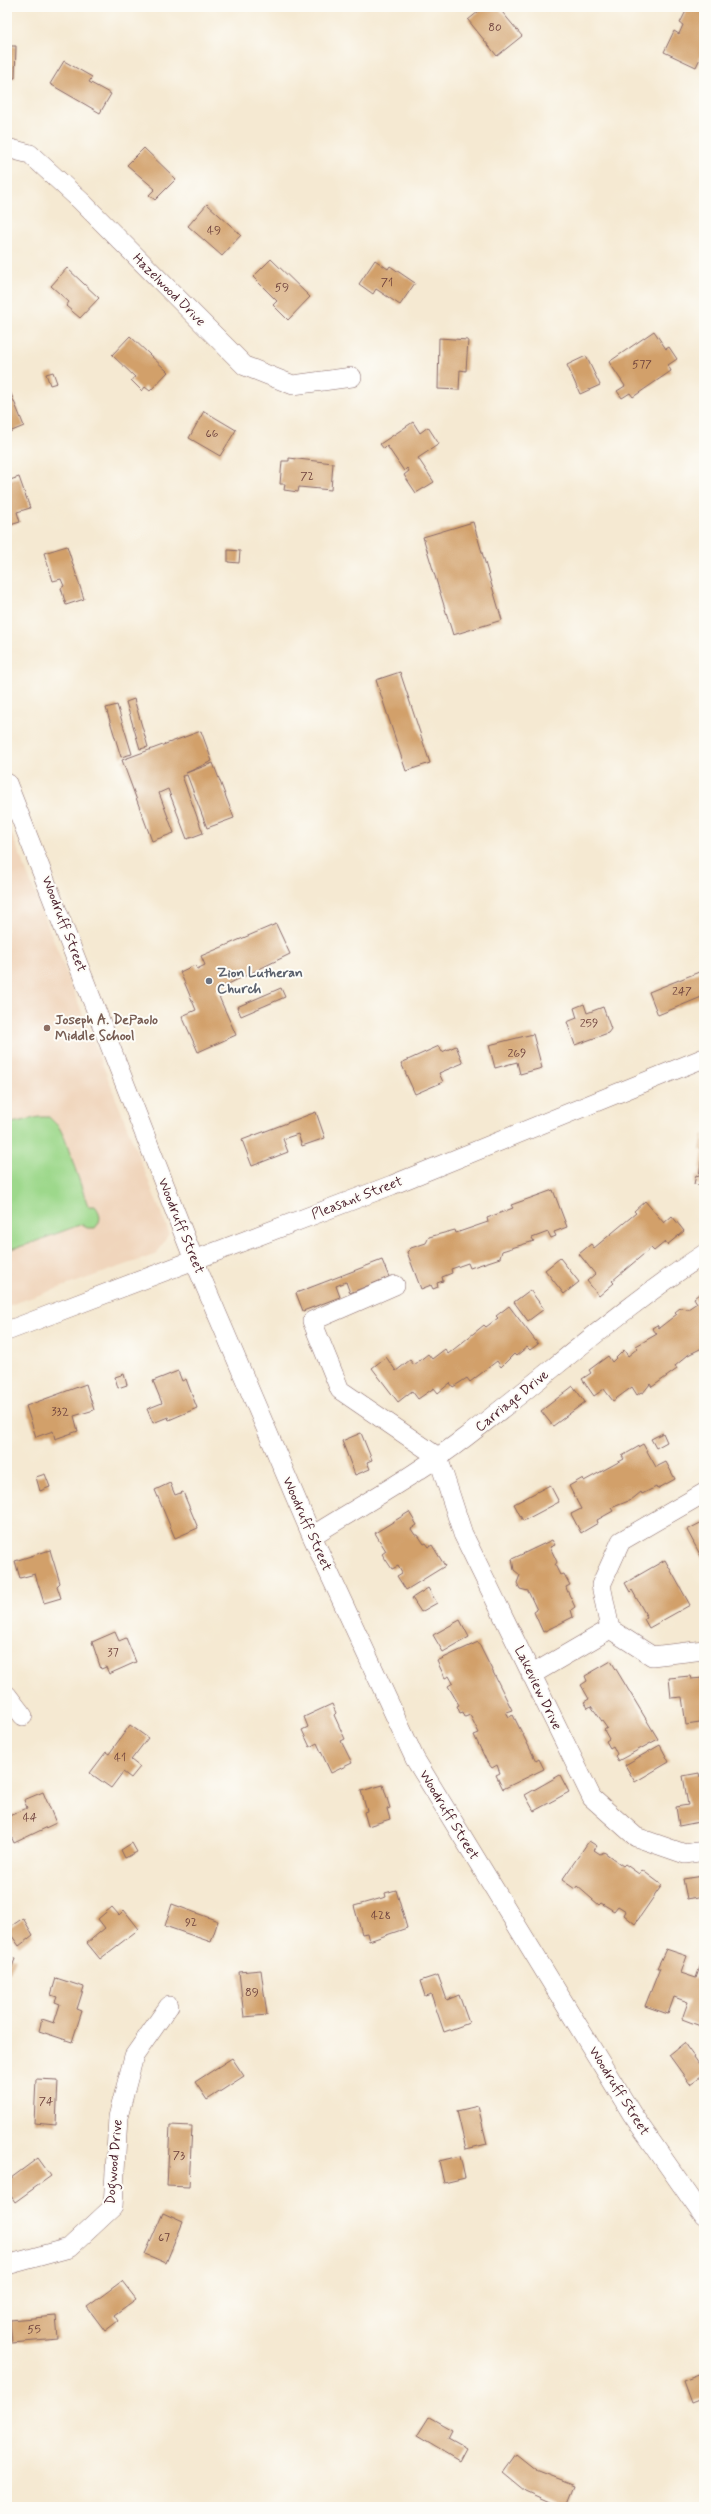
<svg xmlns="http://www.w3.org/2000/svg" width="711" height="2514" font-family="Mynerve,sans-serif">
	<style>
		.built { fill: #f0d5bc }
		.green { fill: #9dd88b; stroke: #747c5b }
		.building { fill: #d2a06b }
		.lines { fill: none; stroke-linecap: round; stroke-linejoin: round }
		.minor-casing { stroke: #866665; stroke-width: 20 }
		.minor { stroke: #fff; stroke-width: 19 }
		.worship-dot { fill: #6b7280; stroke: #fdfcf7; stroke-width: 1.5 }
		.education-dot { fill: #8d6e63; stroke: #fdfcf7; stroke-width: 1.5 }
		.labels { text-anchor: middle; dominant-baseline: central; stroke-width: 4; stroke-linejoin: round; paint-order: stroke }
		.number-label { font-size: 12px; fill: #6c3f3b }
		.street-label { font-size: 14px; fill: #4a1f2b; stroke: #fdfcf7 }
		.worship-label { font-size: 14px; font-weight: bold; fill: #5b616d; stroke: #fdfcf7; text-anchor: start }
		.education-label { font-size: 14px; font-weight: bold; fill: #785e54; stroke: #fdfcf7; text-anchor: start }
	</style>
	<rect width="100%" height="100%" fill="#fdfcf7"/>
	<filter id="ink" filterUnits="userSpaceOnUse"><feTurbulence type="fractalNoise" baseFrequency=".025" numOctaves="2"/><feDisplacementMap in="SourceGraphic" scale="8" xChannelSelector="R" yChannelSelector="G"/><feConvolveMatrix kernelMatrix="1 2 1 2 8 2 1 2 1" color-interpolation-filters="sRGB"/></filter>
	<filter id="wash" filterUnits="userSpaceOnUse"><feTurbulence type="fractalNoise" baseFrequency=".012" numOctaves="4" result="noise"/><feDisplacementMap in="SourceGraphic" scale="16" xChannelSelector="R" yChannelSelector="G"/><feGaussianBlur stdDeviation="0.9" result="paint"/><feColorMatrix in="noise" values="0 0 0 0 0 0 0 0 0 0 0 0 0 0 0 0 0 1.4 0 .05"/><feComposite in="paint" operator="in"/></filter>
	<g filter="url(#wash)">
		<rect width="100%" height="100%" fill="#f5e9d2"/>
		<!-- built -->
		<path class="built" d="M7,822L169,1233L157,1254L7,1306Z"/>
		<!-- green -->
		<path class="green" d="M39,1117H49L59,1127L65,1139L88,1206H95C101,1213 102,1221 95,1228H87L82,1224L26,1245L7,1250V1124Z"/>
		<g id="blocks">
			<!-- building -->
			<path class="building" d="M484,7H498L522,36L497,56L468,20Z
				M688,7L704,10V50L696,67L664,52L674,31L679,34L683,25L680,23Z
				M7,46H16L15,78H7Z
				M64,61L92,77L89,82L111,94L100,113L50,84Z
				M144,148L176,179L155,200L149,195L155,189L127,165Z
				M207,204L241,235L222,256L188,226Z
				M271,259L310,297L288,320L273,305L277,301L253,277Z
				M375,260L388,269L390,266L415,283L400,305L376,289L373,294L359,284Z
				M67,268L99,298L80,318L66,306L69,302L51,286Z
				M654,331L666,349L669,347L677,359L668,365L671,371L633,397L630,393L622,398L617,391L625,386L609,362Z
				M130,336L168,372L150,391L145,387L142,391L131,380L135,377L112,355Z
				M439,338L468,340L466,371L460,370L459,390L438,389Z
				M586,356L600,385L580,394L567,365Z
				M53,372L57,383L50,385L46,374Z
				M7,384L24,426L7,433Z
				M204,411L236,430L220,456L189,438Z
				M413,422L420,433L428,427L439,444L418,458L434,482L416,493L404,475L409,471L407,468L404,471L387,446L384,449L380,444Z
				M289,458L333,463L331,490L299,487L298,492L284,490L285,484H280L282,461H289Z
				M19,477L30,508L17,512L20,522L7,526V481Z
				M473,522L502,620L453,635L423,537Z
				M67,546L84,599L66,605L61,588L64,586L61,579L53,581L44,553Z
				M228,550L240,551L239,563L228,562Z
				M400,672L430,763L406,771L376,680Z
				M134,699L148,747L140,749L126,702Z
				M117,705L132,754L121,757L106,708Z
				M201,731L212,761L186,773L213,763L234,818L207,828L187,775L182,776L203,833L187,839L168,789L159,793L174,833L152,841L122,760Z
				M276,924L290,954L216,990L236,1035L198,1052L182,1016L196,1010L180,972L195,965L197,969L205,965L201,956Z
				M704,970V996L658,1015L649,992Z
				M281,988L285,997L241,1016L237,1007Z
				M584,1004L587,1013L603,1007L611,1029L608,1033L575,1045L567,1022L577,1018L574,1008Z
				M533,1034L542,1068L520,1074L517,1062L495,1068L489,1045Z
				M439,1046L442,1052L456,1046L463,1063L439,1073L443,1082L415,1094L401,1063Z
				M316,1112L325,1138L302,1146L298,1134L283,1139L288,1152L252,1166L242,1140Z
				M703,1134H704V1150L700,1149Z
				M703,1150H704V1186L694,1184L696,1175L699,1176Z
				M553,1190L567,1227L554,1232L556,1236L551,1238L548,1232L532,1238L534,1241L502,1251L500,1258L470,1268L468,1263L451,1269L452,1273L442,1277L443,1281L437,1283L438,1287L433,1289L431,1285L421,1289L407,1252L411,1248L426,1243L429,1237L455,1230L456,1233L488,1222L487,1218L513,1208L511,1205Z
				M645,1201L664,1223L672,1216L684,1231L667,1245L665,1242L654,1251L651,1248L612,1281L614,1283L599,1296L587,1281L595,1274L579,1254L591,1244L594,1248L636,1213L634,1211Z
				M560,1258L579,1282L564,1294L545,1270Z
				M382,1260L389,1277L350,1293L346,1282L336,1286L340,1297L303,1311L296,1293Z
				M530,1290L544,1309L528,1321L514,1302Z
				M704,1290V1344L702,1348L688,1355L675,1366L677,1369L652,1387L650,1384L643,1393L641,1392L637,1395L632,1387L613,1401L604,1389L594,1396L582,1379L591,1373L589,1370L608,1356L612,1362L624,1350L628,1356L638,1348L636,1346L657,1334L652,1328L657,1325L659,1328L677,1314L675,1312L680,1308L688,1309L697,1303L694,1298Z
				M509,1306L538,1344L530,1350L527,1347L516,1356L514,1354L501,1367L497,1361L470,1382L467,1378L453,1387L450,1383L438,1393L434,1388L418,1399L412,1391L398,1402L372,1368L386,1357L396,1371L410,1360L414,1365L428,1354L432,1359L445,1349L448,1354L484,1325L486,1327L498,1318L496,1316Z
				M178,1371L182,1381L186,1379L197,1408L169,1420L168,1417L153,1423L147,1409L162,1403L153,1381Z
				M124,1374L127,1385L118,1388L115,1377Z
				M86,1384L94,1410L74,1416L78,1431L55,1439L53,1431L36,1437L26,1406Z
				M573,1386L585,1402L553,1426L541,1411Z
				M361,1433L372,1460L367,1462L370,1469L355,1475L342,1441Z
				M663,1433L667,1442L656,1448L651,1439Z
				M643,1444L656,1467L666,1462L675,1479L657,1489L656,1487L642,1494L641,1492L631,1500L611,1508L613,1511L597,1520L598,1523L581,1533L571,1514L581,1509L569,1486L583,1478L584,1481L624,1459L622,1456Z
				M45,1474L50,1487L40,1491L36,1477Z
				M170,1483L175,1495L183,1492L198,1528L175,1538L155,1490Z
				M550,1485L559,1502L523,1521L514,1504Z
				M409,1512L417,1525L411,1529L415,1535H418L424,1544L426,1543L429,1547L432,1545L445,1566L406,1590L397,1576L402,1573L398,1566L392,1569L382,1554L386,1551L375,1533Z
				M704,1521V1562L687,1530Z
				M552,1540L555,1545L550,1547L557,1562L555,1565L560,1575L564,1574L570,1585L566,1587L567,1590L575,1607L571,1610L573,1617L543,1632L534,1612L537,1610L528,1591L520,1589L517,1583L520,1575L514,1570L512,1559Z
				M50,1550L60,1583L57,1586L61,1598L44,1603L35,1574L20,1578L15,1561Z
				M665,1560L690,1605L649,1628L644,1619L647,1617L632,1590L630,1592L625,1583Z
				M428,1588L437,1603L421,1612L412,1598Z
				M460,1620L469,1637L443,1652L433,1635Z
				M115,1632L119,1641L126,1638L136,1662L109,1674L106,1667L101,1669L92,1642Z
				M478,1642L512,1710L506,1712L509,1717L513,1715L536,1761L539,1759L544,1769L503,1789L496,1775L500,1773L497,1765L492,1768L487,1762L474,1735L479,1733L470,1715L465,1717L463,1712L460,1713L457,1706L459,1705L448,1686L453,1683L449,1676L445,1678L437,1661Z
				M611,1661L658,1739L618,1761L615,1756L617,1754L613,1746L610,1748L606,1741L609,1739L604,1730L607,1728L591,1706L588,1708L584,1702L589,1699L581,1685L587,1681L585,1676Z
				M690,1676L691,1679L704,1678V1717L699,1718L700,1723L686,1725L682,1697L671,1698L669,1678Z
				M332,1704L336,1713L334,1715L345,1739L341,1741L352,1763L331,1773L317,1743L310,1747L302,1730L308,1727L304,1717Z
				M130,1725L148,1738L131,1760L140,1767L131,1778L123,1772L111,1788L90,1773L106,1752L109,1754Z
				M660,1745L669,1762L635,1782L625,1765Z
				M699,1773L700,1777H704V1819L699,1822L679,1826L676,1807L688,1805L683,1776Z
				M560,1775L569,1792L534,1811L525,1795Z
				M383,1785L390,1808L387,1809L390,1819L368,1826L364,1812L367,1811L361,1791Z
				M43,1792L56,1823L14,1843L7,1827V1817L27,1808L24,1800Z
				M589,1841L597,1846L594,1850L600,1854L604,1852L623,1866L625,1864L639,1874L642,1870L662,1885L635,1924L624,1915L626,1911L618,1906L614,1911L601,1903L599,1905L577,1886L575,1889L562,1880Z
				M132,1843L137,1852L125,1858L121,1850Z
				M703,1876L704,1896L687,1899L683,1879Z
				M396,1890L407,1928L369,1941L367,1933L362,1934L354,1906L386,1897L385,1893Z
				M172,1904L218,1921L211,1942L165,1926Z
				M112,1907L119,1915L124,1910L139,1929L100,1959L87,1943L105,1928L98,1919Z
				M23,1918L33,1935L19,1946L7,1929Z
				M666,1949L687,1956L681,1973L696,1978L702,1961L704,1962L703,2027L682,2019L688,2002L674,1997L668,2014L645,2006L660,1968H657Z
				M7,1956L15,1959L10,1972L7,1971Z
				M261,1970L267,2015L244,2017L239,1972Z
				M438,1975L447,2000L459,1995L469,2023L444,2032L431,1994L425,1996L420,1981Z
				M56,1978L84,1987L77,2009L82,2011L72,2042L39,2031L42,2019L54,2023L60,2004L55,2002L57,1997L51,1995Z
				M684,2043L704,2071V2074L690,2084L669,2055Z
				M232,2058L244,2076L207,2100L195,2082Z
				M36,2079L58,2080L56,2125L34,2123Z
				M478,2106L487,2144L466,2149L457,2111Z
				M170,2125L192,2126L189,2187L167,2186Z
				M460,2156L465,2178L444,2183L439,2161Z
				M38,2158L51,2176L15,2202L7,2190V2181Z
				M163,2213L183,2222L166,2263L145,2254Z
				M122,2281L136,2299L114,2315L118,2321L105,2331L87,2307Z
				M56,2316L58,2339L12,2343L10,2320Z
				M704,2373V2398L691,2403L683,2381Z
				M429,2417L452,2430L448,2438L466,2448L459,2461L417,2436Z
				M516,2454L536,2470L575,2485L566,2507H553L555,2504L526,2491L503,2472Z"/>
		</g>
	</g>
	<g filter="url(#ink)">
		<use href="#blocks" fill-opacity="0" stroke="#866665" stroke-width="1"/>
		<g class="lines">
			<defs>
				<path id="minor" d="M7,148L30,154L81,201L245,366L293,385L352,377
					M7,783L194,1260L312,1536L415,1759L632,2114L704,2217
					M395,1285L312,1321L340,1390L438,1457L463,1534L592,1798L636,1837L685,1854L704,1851
					M7,1331L392,1185L704,1058
					M704,1493L621,1541L601,1585L610,1629L652,1656L704,1650
					M312,1536C363,1504 418,1474 467,1436C546,1376 621,1309 704,1254
					M531,1675L610,1629
					M7,1695L23,1716
					M7,2265L69,2248L113,2207L118,2117L134,2056L169,2006"/>
			</defs>
			<!-- minor casing -->
			<use href="#minor" class="minor-casing"/>
			<!-- minor -->
			<use href="#minor" class="minor"/>
		</g>
	</g>
	<!-- markers -->
	<circle class="worship-dot" cx="209" cy="981" r="4"/>
	<circle class="education-dot" cx="47" cy="1028" r="4"/>
	<g class="labels">
		<!-- number labels -->
		<g class="number-label">
			<text x="495" y="28">80</text>
			<text x="214" y="231">49</text>
			<text x="387" y="283">71</text>
			<text x="282" y="288">59</text>
			<text x="642" y="365">577</text>
			<text x="212" y="434">66</text>
			<text x="307" y="477">72</text>
			<text x="682" y="992">247</text>
			<text x="589" y="1024">259</text>
			<text x="517" y="1054">269</text>
			<text x="60" y="1412">332</text>
			<text x="113" y="1653">37</text>
			<text x="120" y="1758">41</text>
			<text x="30" y="1818">44</text>
			<text x="381" y="1916">428</text>
			<text x="191" y="1923">92</text>
			<text x="252" y="1993">89</text>
			<text x="46" y="2102">74</text>
			<text x="179" y="2156">73</text>
			<text x="164" y="2238">67</text>
			<text x="34" y="2330">55</text>
		</g>
		<!-- street labels -->
		<g class="street-label">
			<text transform="translate(169 290) rotate(45)">Hazelwood Drive</text>
			<text transform="translate(64 924) rotate(69)">Woodruff Street</text>
			<text transform="translate(357 1198) rotate(-21)">Pleasant Street</text>
			<text transform="translate(181 1226) rotate(68)">Woodruff Street</text>
			<text transform="translate(512 1401) rotate(-39)">Carriage Drive</text>
			<text transform="translate(307 1524) rotate(66)">Woodruff Street</text>
			<text transform="translate(538 1688) rotate(64)">Lakeview Drive</text>
			<text transform="translate(449 1815) rotate(59)">Woodruff Street</text>
			<text transform="translate(619 2091) rotate(58)">Woodruff Street</text>
			<text transform="translate(114 2162) rotate(-85)">Dogwood Drive</text>
		</g>
		<!-- worship labels -->
		<g class="worship-label">
			<text x="217" y="973">Zion Lutheran<tspan x="217" dy="16">Church</tspan></text>
		</g>
		<!-- education labels -->
		<g class="education-label">
			<text x="55" y="1020">Joseph A. DePaolo<tspan x="55" dy="16">Middle School</tspan></text>
		</g>
	</g>
	<!-- margin -->
	<rect width="711" height="2514" fill="none" stroke="#fdfcf7" stroke-width="24"/>
</svg>
